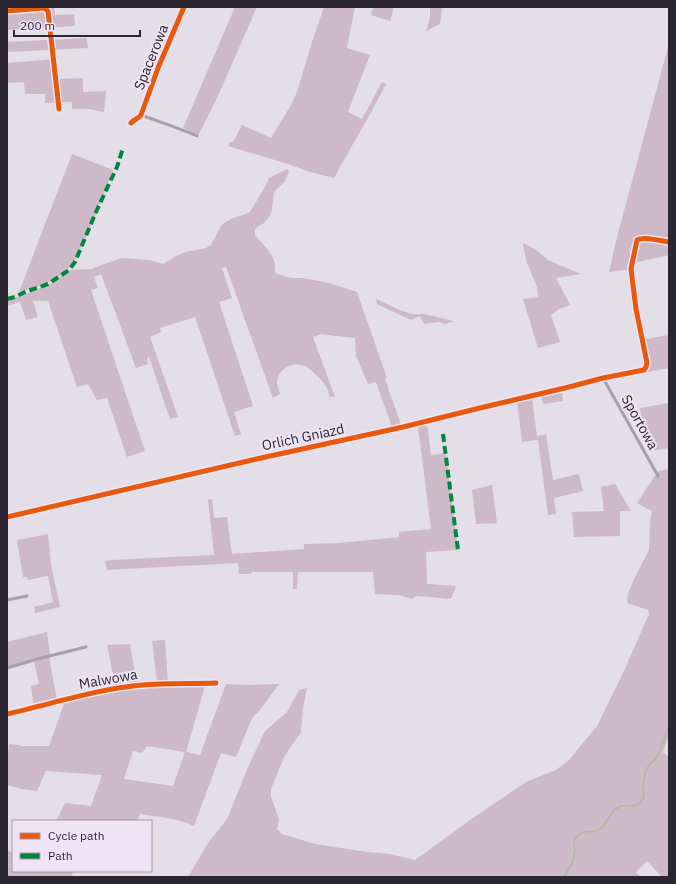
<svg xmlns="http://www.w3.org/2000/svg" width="676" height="884" font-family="'IBM Plex Sans',sans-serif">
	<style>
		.green { fill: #cdb9c8; fill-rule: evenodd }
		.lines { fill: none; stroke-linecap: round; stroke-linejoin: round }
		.stream { stroke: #b4b79c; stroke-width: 1.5 }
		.minor { stroke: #a5a0a9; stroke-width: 3 }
		.quiet { stroke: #00873e; stroke-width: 4; stroke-dasharray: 8 4; stroke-linecap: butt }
		.cycleway-casing { stroke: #efe4f6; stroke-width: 8 }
		.cycleway { stroke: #e8590c; stroke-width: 5 }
		.labels { text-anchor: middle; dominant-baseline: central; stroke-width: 4; stroke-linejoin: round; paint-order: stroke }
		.street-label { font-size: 14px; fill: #2b2631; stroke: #efe4f6 }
	</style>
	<rect width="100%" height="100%" fill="#e4dee8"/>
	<!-- green -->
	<path class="green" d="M7,7H54L55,15L74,14L75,26L7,30Z
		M235,7H257L217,98L198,136L183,128Z
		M324,7H355L347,48L370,55L348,112L362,119L382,82L386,84L370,114L340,167L334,178L310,172L288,164L228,146L230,142H233L242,125L271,138L291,105L297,92L312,42Z
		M373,7H394L390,21L371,15Z
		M430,7H442L440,24L426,31L430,18Z
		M87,38L88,48L7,52V42Z
		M669,43V240L644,237L643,239L669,243V255L633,263V269L609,272L616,241Z
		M55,59L57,79L83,78V92L106,91L104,112L89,109H72V102L45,103V94H25L24,82L7,83V63Z
		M72,154L113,170C105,191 97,212 88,233C82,245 78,258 69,268C56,282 37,287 19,292Z
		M287,169L289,171L285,181L274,192L272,210L269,217L264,223L257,227L255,230V235L269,251L273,258L275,264V272L277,274L291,278H303L329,283L357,292L387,378L385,379L401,425L392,427L376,382L368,384L356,356L355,338L336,336L322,334L313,337L335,397H330C329,394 328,391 327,388C324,382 311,369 305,366C293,361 278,368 277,382C277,385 279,390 280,394L273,398L226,267L222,268L232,298L219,302L253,406L234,412L241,434L235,436L195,317L160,328L161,332L150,337L178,417L170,419L149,357L147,358L148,364L136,368L101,274L94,277L98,288L91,290L145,451L127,457L107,398L97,400L88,384L77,387L48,301H33L38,317L26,320L20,302L7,306V299L18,297L49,285L70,270L91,269L121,258L150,260L163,264L176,256L185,252L206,248L211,245L221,226L224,223L233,218L246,214L250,212L265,187L269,178Z
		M523,243L535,249L548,260L581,274L556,278L570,305L559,309L551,315L560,342L538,348L523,299L538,297L537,287L527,263L523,245Z
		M376,299L400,310L411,314H424L454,321L445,324L439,322L424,324L420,316L411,320L377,304Z
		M669,335V368L643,373L646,365L641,340Z
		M562,393L563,401L543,404L541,397Z
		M532,399L537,436L546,434L553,480L579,474L583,491L554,498L556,514L548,515L538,440L522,442L517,402Z
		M669,403V448L649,451L646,445L640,408Z
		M427,424L431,455L446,453L458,550L426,552L427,584L456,586L452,597L450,599L417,596L412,599L399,595L375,594L373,572H298L297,589H293V572H252L251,574H239L238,563L107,570L105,561L112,560L214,555L208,500L212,499L214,518L227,517L232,554L304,549V544L339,543L399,537V532L431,529L418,427Z
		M669,469V735L663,752L669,757V877H662L647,861L636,872L640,877H188L208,843L227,819L248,767L265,731L287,712L299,690L307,688L303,708L301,732L284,757L271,789V797L279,819L277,829L282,834L315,844L367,852L390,854L415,860L473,818L526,782L556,770L569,760L597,726L623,673L649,614L648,610L627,603L628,594L634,579L649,550L650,521L652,511L637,503L658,471Z
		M615,484L631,511H620V536L574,537L572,512L604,511L601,487Z
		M492,485L497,523L476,524L472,490Z
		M48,534L51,565L60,607L35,613L34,607L53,602L48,576L28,580L27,577H23L17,540Z
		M47,632L50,655L7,667V642Z
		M165,640L168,683L206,682L197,714L186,752L200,755L226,684L245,685L279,684L260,710L252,718L236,757L221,753L194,826C177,818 159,817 140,814L137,821H56L65,803L91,806L102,775L46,771L37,791L22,789L7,785V762L9,744L20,745L21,746H49L64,704L63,698L113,687V674L107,645L130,644L136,681L157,682L152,641ZM147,746L185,752L173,786L124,779L133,751L142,753Z
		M49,657L57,700L42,704L34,706L31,686L39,684L34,661Z
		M7,850L13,853V871H68L73,873L71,877H7Z"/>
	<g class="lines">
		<!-- stream -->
		<path class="stream" d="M564,877L572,864L575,851L574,842L577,836L583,832L595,831L602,828L614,810L621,806H628L638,805L644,797L643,785L645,773L649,765L657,757L669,726"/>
		<!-- minor -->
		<path class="minor" d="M7,11L44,8L48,11L59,109
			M141,115C160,122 179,128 197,136
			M131,123C134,119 138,119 141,115L158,68L184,7
			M7,517L261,458L407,427L484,407L569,387L603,378L658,476
			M7,600L27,596
			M7,668L41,658L86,647
			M7,714C52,704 96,689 142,685C166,683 191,684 216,683"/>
		<!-- quiet -->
		<path class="quiet" d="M7,299L15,297L25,292L48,284L69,270L75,262L96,212L117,167L123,148
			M443,434L458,550"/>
		<defs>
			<path id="cycleway" d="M7,11L44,8L48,11L59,109
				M131,123C134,119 138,119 141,115L158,68L184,7
				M7,517L261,458L403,427L484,407L569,387L603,378L644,370L646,367L647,363L636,309L631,269L632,264L637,240C644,236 661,241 669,242
				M7,714C52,704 96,689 142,685C166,683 191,684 216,683"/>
		</defs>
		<!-- cycleway casing -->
		<use href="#cycleway" class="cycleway-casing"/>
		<!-- cycleway -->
		<use href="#cycleway" class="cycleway"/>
	</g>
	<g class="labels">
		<!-- street labels -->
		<g class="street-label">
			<text transform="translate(151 57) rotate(-68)">Spacerowa</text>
			<text transform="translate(640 422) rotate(61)">Sportowa</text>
			<text transform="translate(303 437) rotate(-12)">Orlich Gniazd</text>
			<text transform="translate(108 679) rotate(-10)">Malwowa</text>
		</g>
	</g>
	<!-- border -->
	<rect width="676" height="884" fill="none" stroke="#2b2631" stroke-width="16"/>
	<!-- legend -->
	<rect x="12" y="820" width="140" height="52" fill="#efe4f6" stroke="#a198a7"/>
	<rect x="20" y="833" width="20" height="6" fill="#e8590c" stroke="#a198a7"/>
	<text x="48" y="840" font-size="12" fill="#2b2631">Cycle path</text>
	<rect x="20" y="853" width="20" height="6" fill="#00873e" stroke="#a198a7"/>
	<text x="48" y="860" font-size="12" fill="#2b2631">Path</text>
	<!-- scale -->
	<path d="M14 30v6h126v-6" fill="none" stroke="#2b2631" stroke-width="2"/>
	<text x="20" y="30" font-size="12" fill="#2b2631" stroke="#efe4f6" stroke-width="3" paint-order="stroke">200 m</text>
</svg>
